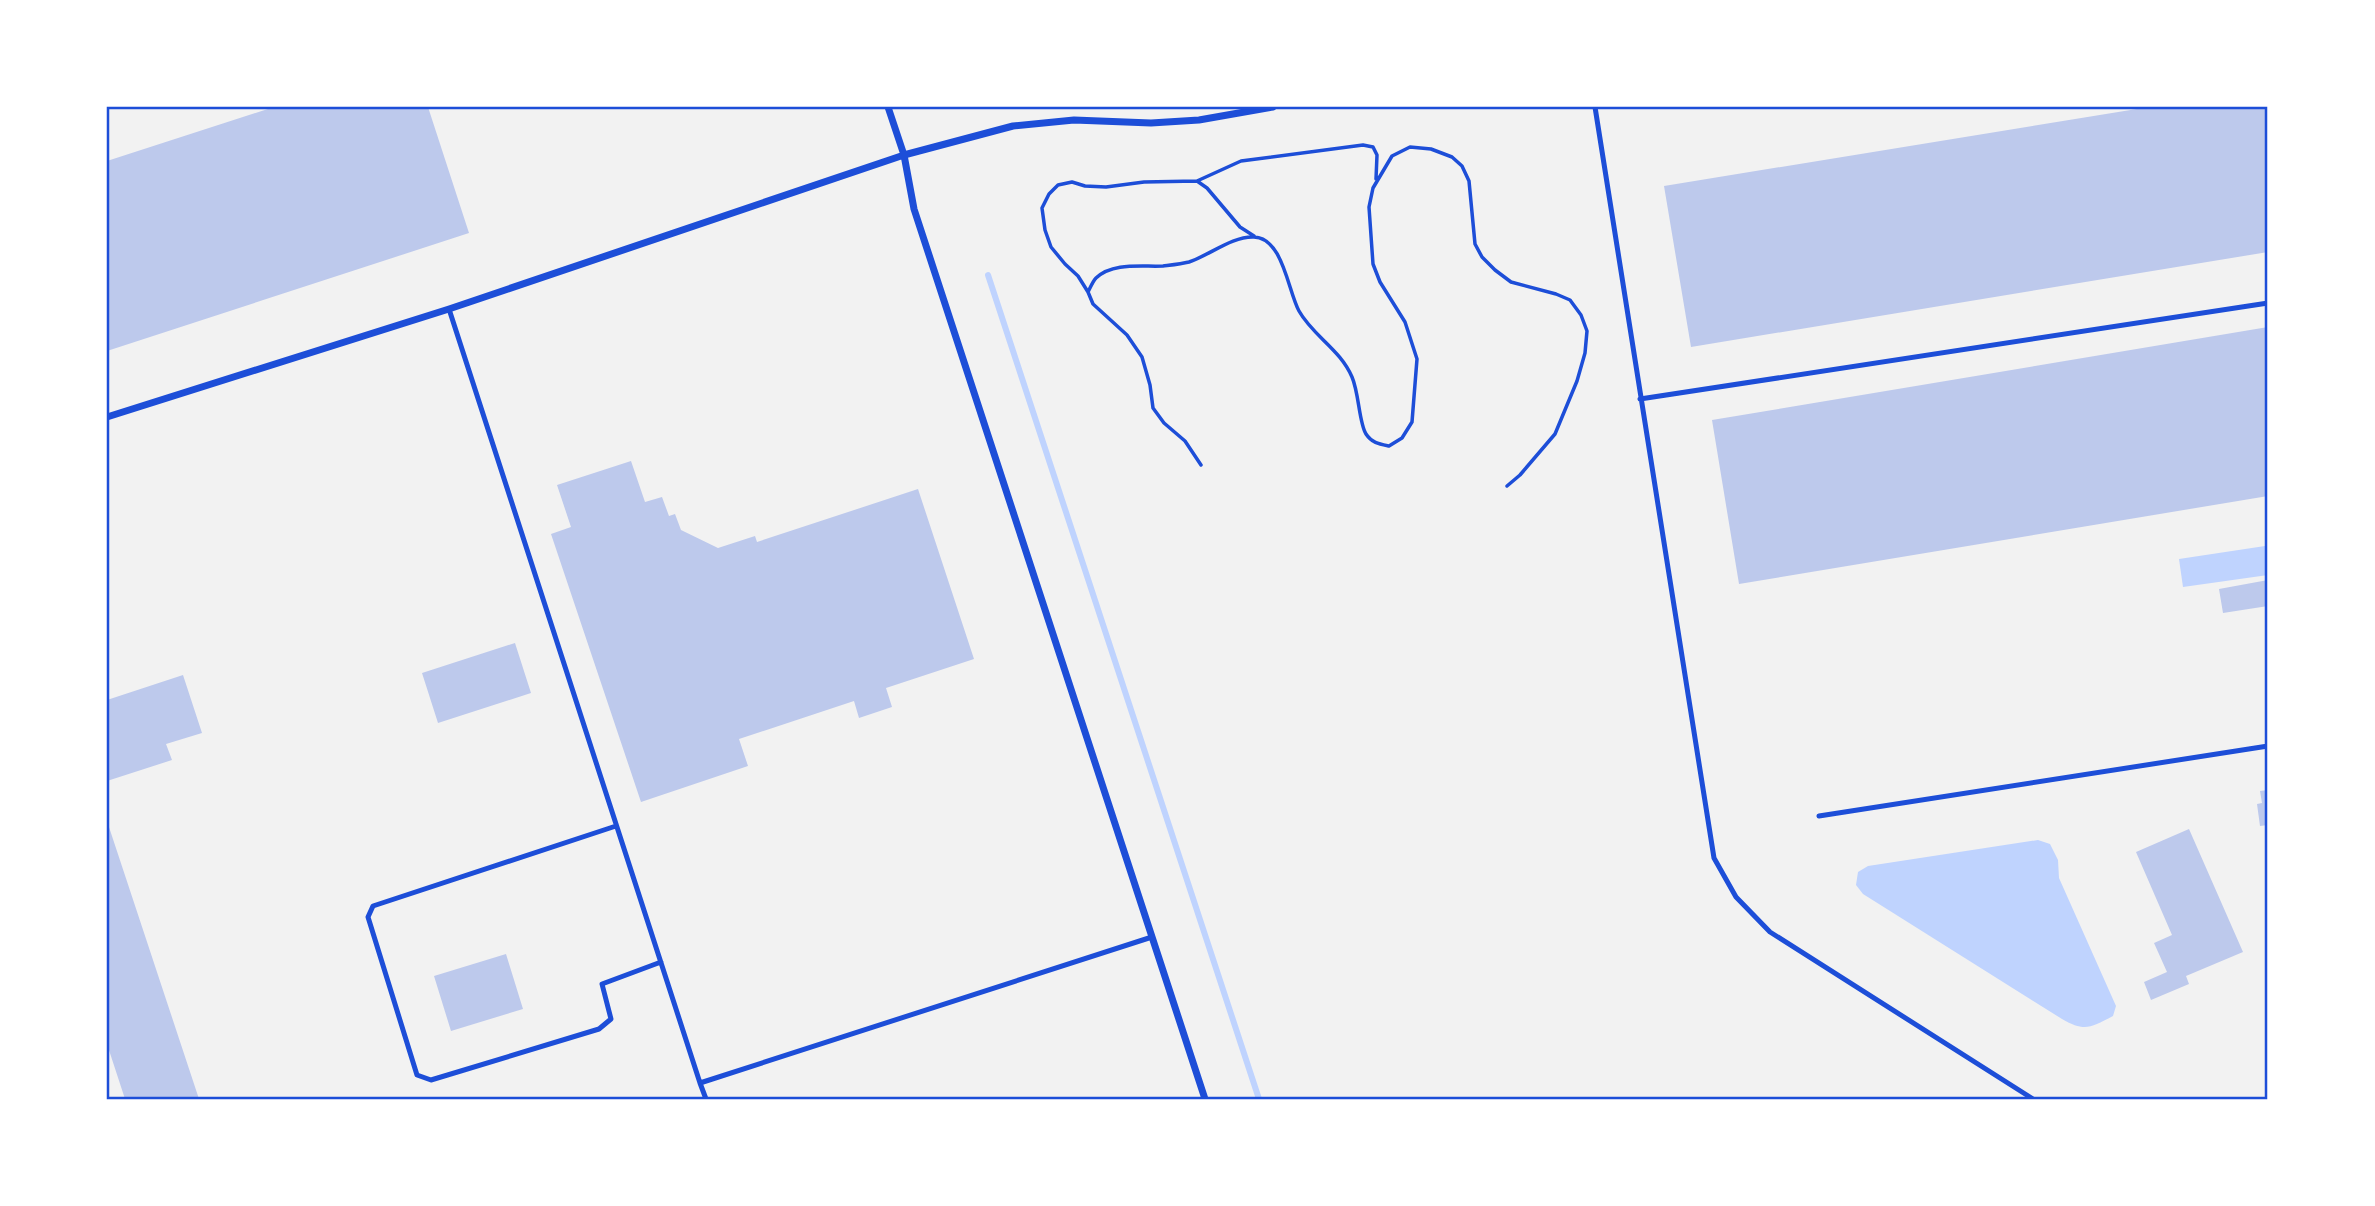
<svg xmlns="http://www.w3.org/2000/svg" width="2375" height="1206" font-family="'Varela Round',sans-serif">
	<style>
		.water { fill: #bfd3fe }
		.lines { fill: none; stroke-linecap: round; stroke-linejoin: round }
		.stream { stroke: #bfd3fe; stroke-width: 6 }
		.building { fill: #bdc9ec }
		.path { stroke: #1d4ed8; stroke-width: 3.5 }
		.service { stroke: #1d4ed8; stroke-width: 5 }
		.minor { stroke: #1d4ed8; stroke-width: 7 }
		.neatline { fill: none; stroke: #1d4ed8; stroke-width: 2.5 }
	</style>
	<rect width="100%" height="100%" fill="#f2f2f2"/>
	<!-- water -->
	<path class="water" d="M2265,546L2268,575L2183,587L2179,559Z
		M2038,840L2050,844L2058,860L2059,878L2116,1006L2113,1016C2090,1028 2085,1032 2062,1019L1863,894L1856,885L1858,872L1868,866Z"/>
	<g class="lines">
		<!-- stream -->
		<path class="stream" d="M988,275L1259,1099"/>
	</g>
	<!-- building -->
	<path class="building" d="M274,107H428L469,233L107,351V161Z
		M2149,107H2268V252L1691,347L1664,186Z
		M2268,327V496L1739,584L1712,420Z
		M631,461L645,502L662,497L669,516L675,514L681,530L718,548L755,536L757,542L918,489L974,659L886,688L892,707L859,718L854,701L739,739L748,766L641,802L551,534L571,527L557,485Z
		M2268,580V606L2223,613L2219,589Z
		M515,643L531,693L438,723L422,673Z
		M183,675L202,733L166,744L172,760L107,781V700Z
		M2268,790V825L2260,826L2257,804L2262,803L2260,791Z
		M107,821L199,1099H125L107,1044Z
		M2189,829L2243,952L2186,976L2189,984L2151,1000L2144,982L2167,972L2154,943L2172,935L2136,852Z
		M506,954L523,1009L451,1031L434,976Z"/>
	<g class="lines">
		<!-- path -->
		<path class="path" d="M1197,181L1241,161L1363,145L1373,147L1377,155L1376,179
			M1088,292L1078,276L1065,264L1051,247L1045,230L1042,208L1049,194L1058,185L1072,182L1085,186L1106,187L1144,182L1197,181L1207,188L1240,227L1254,236
			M1201,465L1185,441L1164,423L1153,408L1150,385L1142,357L1127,335L1093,304L1088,292C1090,288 1093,281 1096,278C1113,262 1142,267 1163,266C1171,265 1181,264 1189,262C1210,255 1232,236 1254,237C1283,238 1288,291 1299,311C1313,336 1340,349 1352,377C1359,393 1359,423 1366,434C1372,443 1379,444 1389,446L1402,438L1412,422L1417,359L1405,322L1380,282L1373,264L1369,207L1373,188L1392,156L1410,147L1431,149L1452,157L1462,166L1469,181L1475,244L1482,257L1495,270L1511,282L1556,294L1570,300L1581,315L1587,331L1585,353L1577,381L1555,434L1520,475L1507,486"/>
		<!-- service -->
		<path class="service" d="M1595,107L1714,858L1736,897L1770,932L2033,1099
			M449,309L700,1083L1152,937
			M1640,399L2268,303
			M1819,816L2268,746
			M616,826L373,906L368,917L417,1075L431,1080L599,1029L611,1019L602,984L661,962
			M700,1083L706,1099"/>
		<!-- minor -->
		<path class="minor" d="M888,107L904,155L914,209L1205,1099
			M107,417L449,309L904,155L1013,126L1074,120L1151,123L1199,120L1273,107"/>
	</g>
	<!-- border -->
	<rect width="2375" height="1206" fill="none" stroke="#ffffff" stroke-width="217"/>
	<rect x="108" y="108" width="2158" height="990" class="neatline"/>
</svg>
